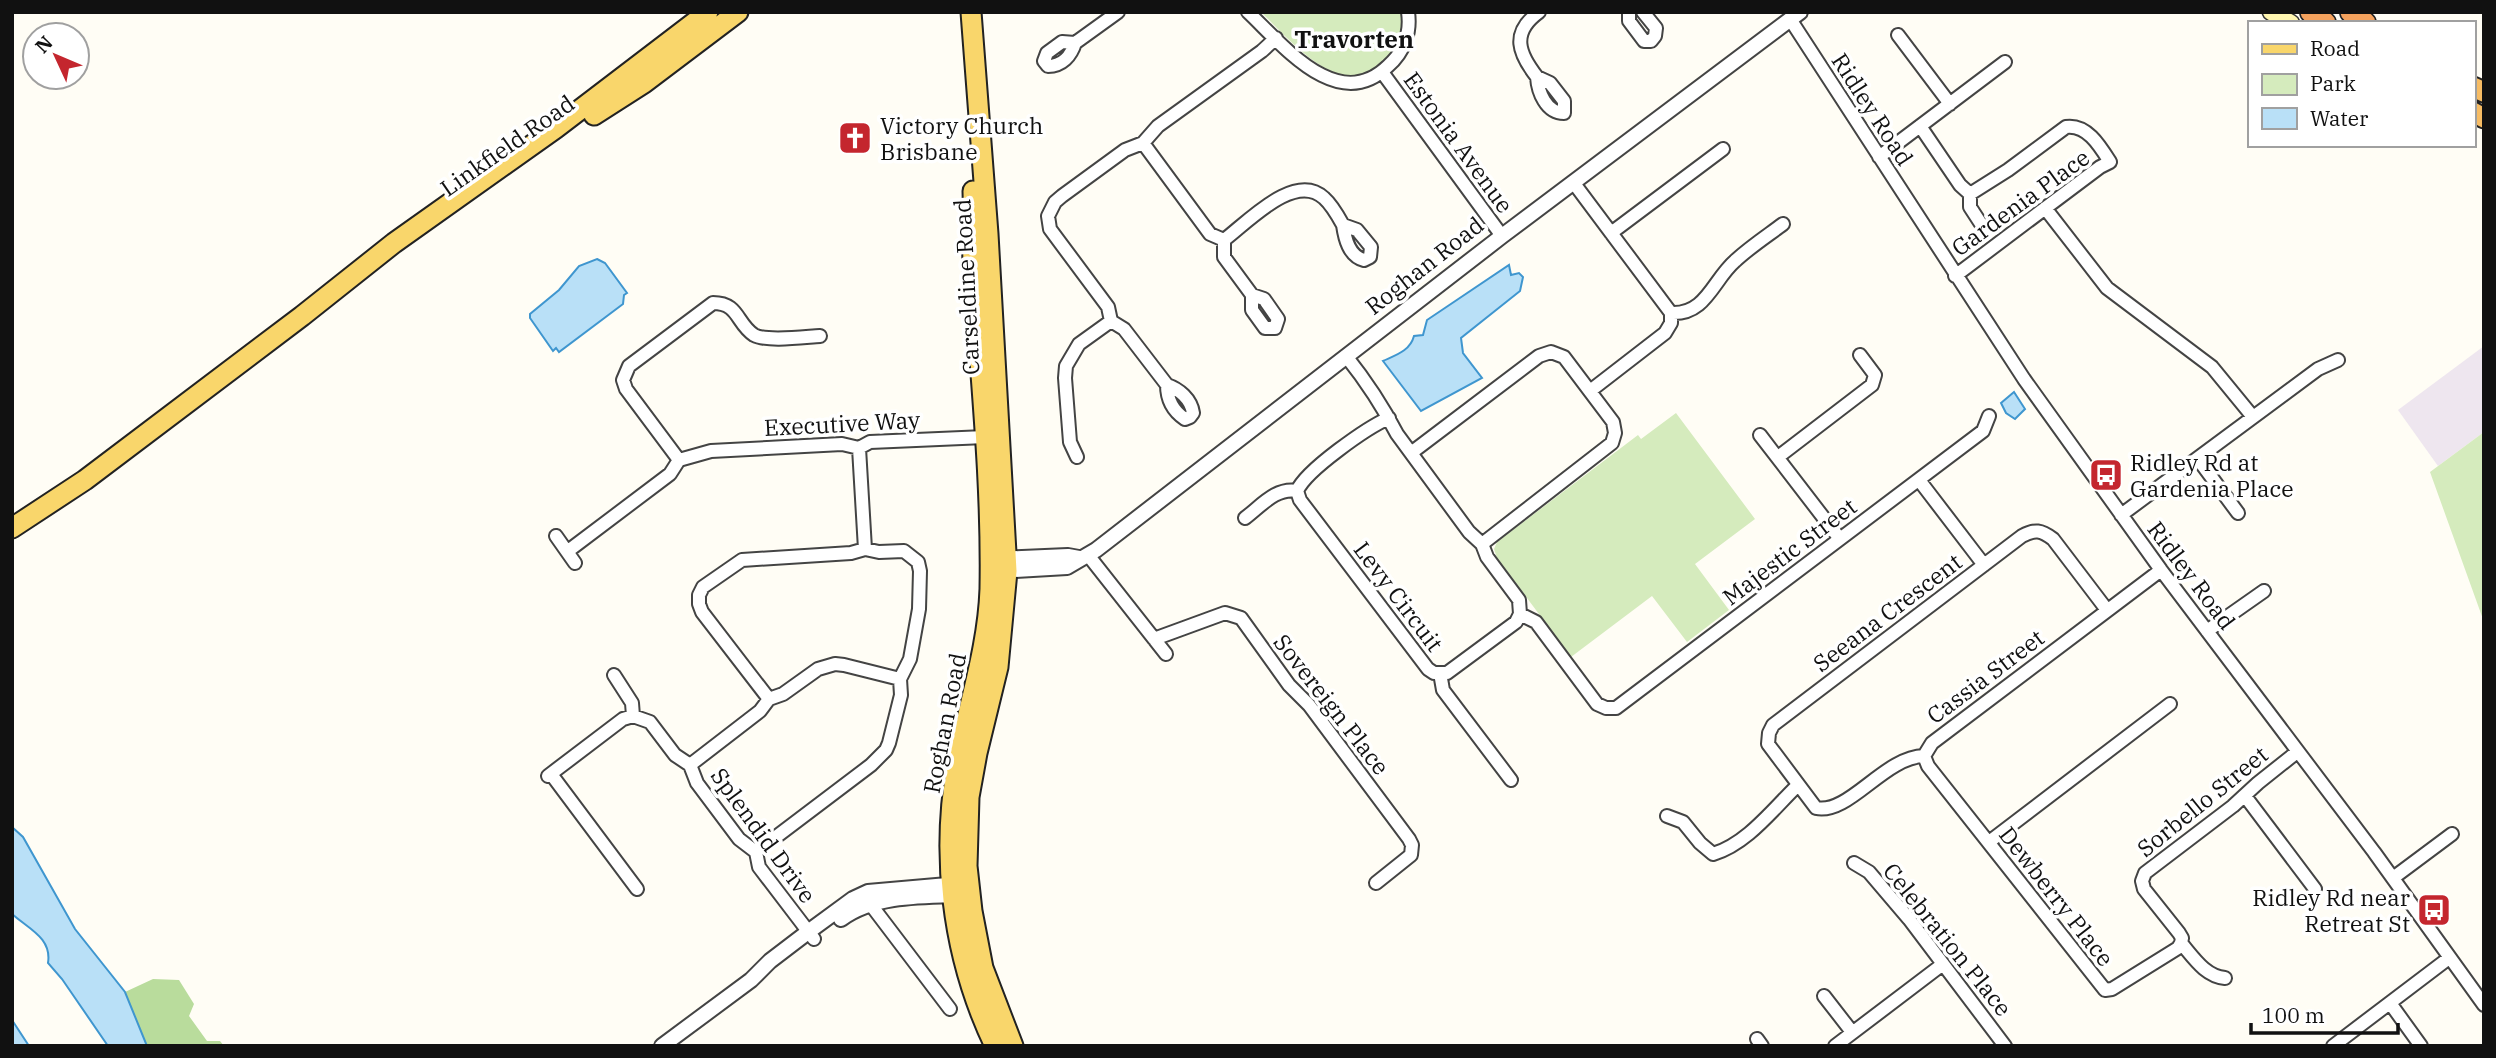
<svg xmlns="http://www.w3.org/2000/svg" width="2496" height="1058" font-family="'IBM Plex Serif',serif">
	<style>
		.industrial { fill: #eee6ef }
		.green { fill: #d5ebbd }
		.forest { fill: #b9dc9c }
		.water { fill: #b9e0f7; stroke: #3f96cf; stroke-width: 2 }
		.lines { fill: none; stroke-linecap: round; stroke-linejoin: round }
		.minor-casing { stroke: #444; stroke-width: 16 }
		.tertiary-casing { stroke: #444; stroke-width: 18 }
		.secondary-casing { stroke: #333; stroke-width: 19 }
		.primary-casing { stroke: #222; stroke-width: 23 }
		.trunk-casing { stroke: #222; stroke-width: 23 }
		.motorway-casing { stroke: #222; stroke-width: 24 }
		.minor { stroke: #fff; stroke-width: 12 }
		.tertiary { stroke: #fff; stroke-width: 14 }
		.secondary { stroke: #fff6b0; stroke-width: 16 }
		.primary { stroke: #f9d66b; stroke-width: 19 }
		.trunk { stroke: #f7bc64; stroke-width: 19 }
		.motorway { stroke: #f5a25d; stroke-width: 21 }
		.labels { text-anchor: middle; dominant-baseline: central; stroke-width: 7; stroke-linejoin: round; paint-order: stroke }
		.street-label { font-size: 23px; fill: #111; stroke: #fff }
		.poi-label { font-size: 23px; fill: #111; stroke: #fff; text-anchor: start }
		.neighbourhood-label { font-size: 24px; font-weight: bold; fill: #111; stroke: #fff }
	</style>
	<rect width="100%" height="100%" fill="#fffdf5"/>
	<!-- industrial -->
	<path class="industrial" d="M2484,346V432L2438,466L2398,410Z"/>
	<!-- green -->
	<path class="green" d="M1261,12H1402C1404,32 1398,47 1385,61C1343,106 1290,40 1261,12Z
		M1676,413L1755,519L1695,564L1729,610L1687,642L1652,596L1571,657L1497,558L1494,549L1497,542L1638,435L1641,439Z
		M2484,432V622L2430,472Z"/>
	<!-- forest -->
	<path class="forest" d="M153,979L179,980L194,1004L189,1016L207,1041H220L224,1046H147L125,992Z"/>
	<!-- water -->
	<path class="water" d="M597,259L605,263L627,293L624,295L623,304L559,352L556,348L553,351L530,318V314L559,290L579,266Z
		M1509,265L1511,275L1519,273L1523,277L1520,291L1461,338L1463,353L1482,378L1421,411L1383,361C1396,355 1410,351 1414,336L1423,335L1427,320Z
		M2014,392L2025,409L2015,419L2006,413L2001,403Z
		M12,827L23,837L75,929L125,992L147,1046H108L62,979L48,963C52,938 29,929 12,914Z
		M12,1020L29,1046H12Z"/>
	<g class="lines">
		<defs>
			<path id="minor" d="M1248,12C1283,45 1338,115 1388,66C1404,52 1411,33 1408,12
				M1629,12V21L1644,41H1651L1655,36L1656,28L1643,12
				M1790,19L2024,379L2161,570L2374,852L2484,1005
				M1898,35L1950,104
				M1062,42L1075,43C1071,56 1062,66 1048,66L1044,61L1047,53Z
				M1075,43L1118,12
				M1382,72L1502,236
				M1537,77L1550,83L1564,101V113C1546,113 1538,92 1537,77Z
				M1537,77C1519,54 1510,33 1539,12
				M1920,126L1960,185L1970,194L2008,170L2066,127C2087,124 2100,146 2110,162L2100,167L1955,276
				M1143,143L1125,150L1062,196L1055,202L1048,216L1050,229L1108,307L1111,321L1124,329L1167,385
				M1879,157L2005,62
				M1573,182L1671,313C1706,315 1713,280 1735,261C1750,247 1767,236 1783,224
				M1970,194V207L1985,230
				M2045,208L2107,288L2212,367L2253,417
				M1343,225L1357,230L1371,247L1370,257L1364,260C1349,256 1345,239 1343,225Z
				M1611,233L1723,149
				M1224,240C1248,222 1295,171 1324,198C1332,205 1338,216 1343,225
				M1252,295L1224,257V240L1210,234L1143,143L1158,126L1262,51L1276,38
				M1252,295L1264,299L1278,319L1275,328H1265L1252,310Z
				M1346,356C1366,381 1382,405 1397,434L1469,532L1482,544L1487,557L1519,600L1520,614L1516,622L1447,673H1434L1428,669L1300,500L1297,491C1306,470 1368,427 1389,418
				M1167,385C1179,389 1191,399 1193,413L1190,417L1185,419C1173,411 1167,399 1167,385Z
				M1590,391L1665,333L1671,323V313
				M1760,435L1840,539
				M859,448L865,549
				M1411,453L1539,356L1551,352L1564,357L1613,422L1615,433L1612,443L1482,544
				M1077,457L1070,442L1065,378L1066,366L1079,344L1111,321
				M1778,457L1872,385L1875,375L1860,355
				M2198,459L2238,513
				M679,460L626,389L623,380L629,366L713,303C739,303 736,323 754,335C767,342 804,337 820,336
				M1919,480L1984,565
				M2121,515L2318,369L2338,360
				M1245,518C1261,506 1276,487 1297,491
				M556,536L575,563
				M568,551L670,474L679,460L711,451L842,444L859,448L870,442L985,437
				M1088,555L1166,654
				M2107,610L2053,539C2041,530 2035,529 2022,536L1773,725L1769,733L1768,744L1816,808C1849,815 1884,757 1924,756L1932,743L2161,570
				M1520,614L1536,622L1597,704L1606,708H1616L1983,431L1989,416
				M2207,631L2264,591
				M1154,639L1225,613L1241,618L1289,685L1309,705L1409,839L1412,845L1411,855L1376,883
				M1440,673L1443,690L1511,780
				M614,675L632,703L633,716
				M1924,756L1928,766L2105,990L2112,989L2178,948L2181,943
				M690,765L760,711L769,699L783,694L818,669L835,664L844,665L900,679
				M551,774L637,889
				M548,776L623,719L633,716L650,722L675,755L690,765L697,783L739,839L756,852L759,867L814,939
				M2245,796L2315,889
				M1667,816L1683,822L1700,843L1713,854C1747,844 1773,809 1798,785
				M1989,842L2170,704
				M756,852L871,765L886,750L889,743L901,695L900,679L910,659L919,609L920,571L918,562L904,551L879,552L865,549L851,553L742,560L703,587L699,595V604L702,612L769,699
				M1854,863L1869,872L1909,919L2005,1046
				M2393,878L2452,834
				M865,897L950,1009
				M2225,978C2205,976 2194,958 2181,943L2182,938L2179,933L2144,889L2142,881L2145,873L2233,806L2258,783L2297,752
				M1824,996L1852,1032
				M2390,1003L2421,1046
				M1757,1039L1762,1046
				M1835,1046L1943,964
				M2333,1046L2449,958"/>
			<path id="tertiary" d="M997,559L1068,556L1079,558
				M998,571L1067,567L1096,550L1502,236L1800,12
				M841,919C873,895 922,896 960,895
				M662,1046L751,980L770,961L808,932L853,899L868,892L959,884"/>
			<path id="secondary" d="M2271,12L2291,23"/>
			<path id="primary" d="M971,12L988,234L1007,571L998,667L977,753L969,797L967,866L972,911L983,968L1013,1046
				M594,115L644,83L738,12
				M973,191C974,216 972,241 973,265C980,373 992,481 990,589C988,645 971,696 960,750C939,849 951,955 995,1046
				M12,528L85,480L302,316L394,243L556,128L708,12"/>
			<path id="trunk" d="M2473,87L2484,92
				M2473,112L2484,118"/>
			<path id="motorway" d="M2311,12L2325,23
				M2351,12L2365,23"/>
		</defs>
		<!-- minor casing -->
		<use href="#minor" class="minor-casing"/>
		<!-- tertiary casing -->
		<use href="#tertiary" class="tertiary-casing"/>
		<!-- secondary casing -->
		<use href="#secondary" class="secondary-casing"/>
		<!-- primary casing -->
		<use href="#primary" class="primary-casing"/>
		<!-- trunk casing -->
		<use href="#trunk" class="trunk-casing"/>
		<!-- motorway casing -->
		<use href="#motorway" class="motorway-casing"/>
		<!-- minor -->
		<use href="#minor" class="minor"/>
		<!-- tertiary -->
		<use href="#tertiary" class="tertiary"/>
		<!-- secondary -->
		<use href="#secondary" class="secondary"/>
		<!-- primary -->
		<use href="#primary" class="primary"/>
		<!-- trunk -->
		<use href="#trunk" class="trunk"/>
		<!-- motorway -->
		<use href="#motorway" class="motorway"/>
	</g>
	<!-- icons -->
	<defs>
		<symbol id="church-square" viewBox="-11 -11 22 22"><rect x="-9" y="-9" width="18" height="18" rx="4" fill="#c4262e" stroke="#fff"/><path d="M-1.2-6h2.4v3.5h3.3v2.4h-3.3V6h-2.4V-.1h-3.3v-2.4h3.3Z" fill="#fff"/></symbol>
		<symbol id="bus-square" viewBox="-11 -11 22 22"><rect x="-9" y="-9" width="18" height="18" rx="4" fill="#c4262e" stroke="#fff"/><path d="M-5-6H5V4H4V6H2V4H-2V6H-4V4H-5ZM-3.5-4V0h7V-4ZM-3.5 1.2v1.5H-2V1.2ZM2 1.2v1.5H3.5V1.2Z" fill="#fff"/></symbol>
	</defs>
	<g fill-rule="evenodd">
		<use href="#church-square" x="836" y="119" width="38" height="38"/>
		<use href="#bus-square" x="2087" y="456" width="38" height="38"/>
		<use href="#bus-square" x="2415" y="891" width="38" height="38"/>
	</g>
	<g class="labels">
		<!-- street labels -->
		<g class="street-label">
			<text transform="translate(1873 109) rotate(57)">Ridley Road</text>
			<text transform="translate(1459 142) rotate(54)">Estonia Avenue</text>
			<text transform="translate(507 145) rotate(-35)">Linkfield Road</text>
			<text transform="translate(2020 202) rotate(-36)">Gardenia Place</text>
			<text transform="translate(1424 265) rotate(-38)">Roghan Road</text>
			<text transform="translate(966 287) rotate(-93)">Carseldine Road</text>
			<text transform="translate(842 423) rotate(-3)">Executive Way</text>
			<text transform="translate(1789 551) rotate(-37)">Majestic Street</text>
			<text transform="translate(2192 575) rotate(53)">Ridley Road</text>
			<text transform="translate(1399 596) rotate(53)">Levy Circuit</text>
			<text transform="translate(1887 612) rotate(-37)">Seeana Crescent</text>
			<text transform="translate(1985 676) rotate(-37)">Cassia Street</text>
			<text transform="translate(1332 704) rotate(52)">Sovereign Place</text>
			<text transform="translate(944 723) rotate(-79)">Roghan Road</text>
			<text transform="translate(2202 801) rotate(-39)">Sorbello Street</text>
			<text transform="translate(764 835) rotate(54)">Splendid Drive</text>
			<text transform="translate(2057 896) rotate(52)">Dewberry Place</text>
			<text transform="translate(1948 939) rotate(51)">Celebration Place</text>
		</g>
		<!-- poi labels -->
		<g class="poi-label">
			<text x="880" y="125">Victory Church<tspan x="880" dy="26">Brisbane</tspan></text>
			<text x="2130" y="462">Ridley Rd at<tspan x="2130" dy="26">Gardenia Place</tspan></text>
			<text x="2410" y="897" text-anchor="end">Ridley Rd near<tspan x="2410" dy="26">Retreat St</tspan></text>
		</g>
		<!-- neighbourhood labels -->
		<g class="neighbourhood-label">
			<text x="1354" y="39">Travorten</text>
		</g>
	</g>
	<!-- border -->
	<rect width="2496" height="1058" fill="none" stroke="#111111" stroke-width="28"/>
	<!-- legend -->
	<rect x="2248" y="21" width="228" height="126" fill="#ffffff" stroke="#a0a0a0" stroke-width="2"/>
	<rect x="2262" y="44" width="35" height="10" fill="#f9d66b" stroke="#a0a0a0" stroke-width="2"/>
	<text x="2310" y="56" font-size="21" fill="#111111">Road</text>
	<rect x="2262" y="74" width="35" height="21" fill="#d5ebbd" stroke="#a0a0a0" stroke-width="2"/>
	<text x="2310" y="91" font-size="21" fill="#111111">Park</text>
	<rect x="2262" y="108" width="35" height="21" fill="#b9e0f7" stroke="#a0a0a0" stroke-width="2"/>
	<text x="2310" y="126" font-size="21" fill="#111111">Water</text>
	<!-- north arrow -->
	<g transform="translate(56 56) rotate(314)"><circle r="33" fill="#ffffff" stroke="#a0a0a0" stroke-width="2"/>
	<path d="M0-5L12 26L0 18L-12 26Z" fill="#c4262e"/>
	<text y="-10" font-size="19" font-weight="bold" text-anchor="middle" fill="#111111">N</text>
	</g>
	<!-- scale -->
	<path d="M2251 1023v10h147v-10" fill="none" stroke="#111111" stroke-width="3.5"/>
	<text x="2262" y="1023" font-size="21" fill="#111111" stroke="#ffffff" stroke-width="5" paint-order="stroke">100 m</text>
</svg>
